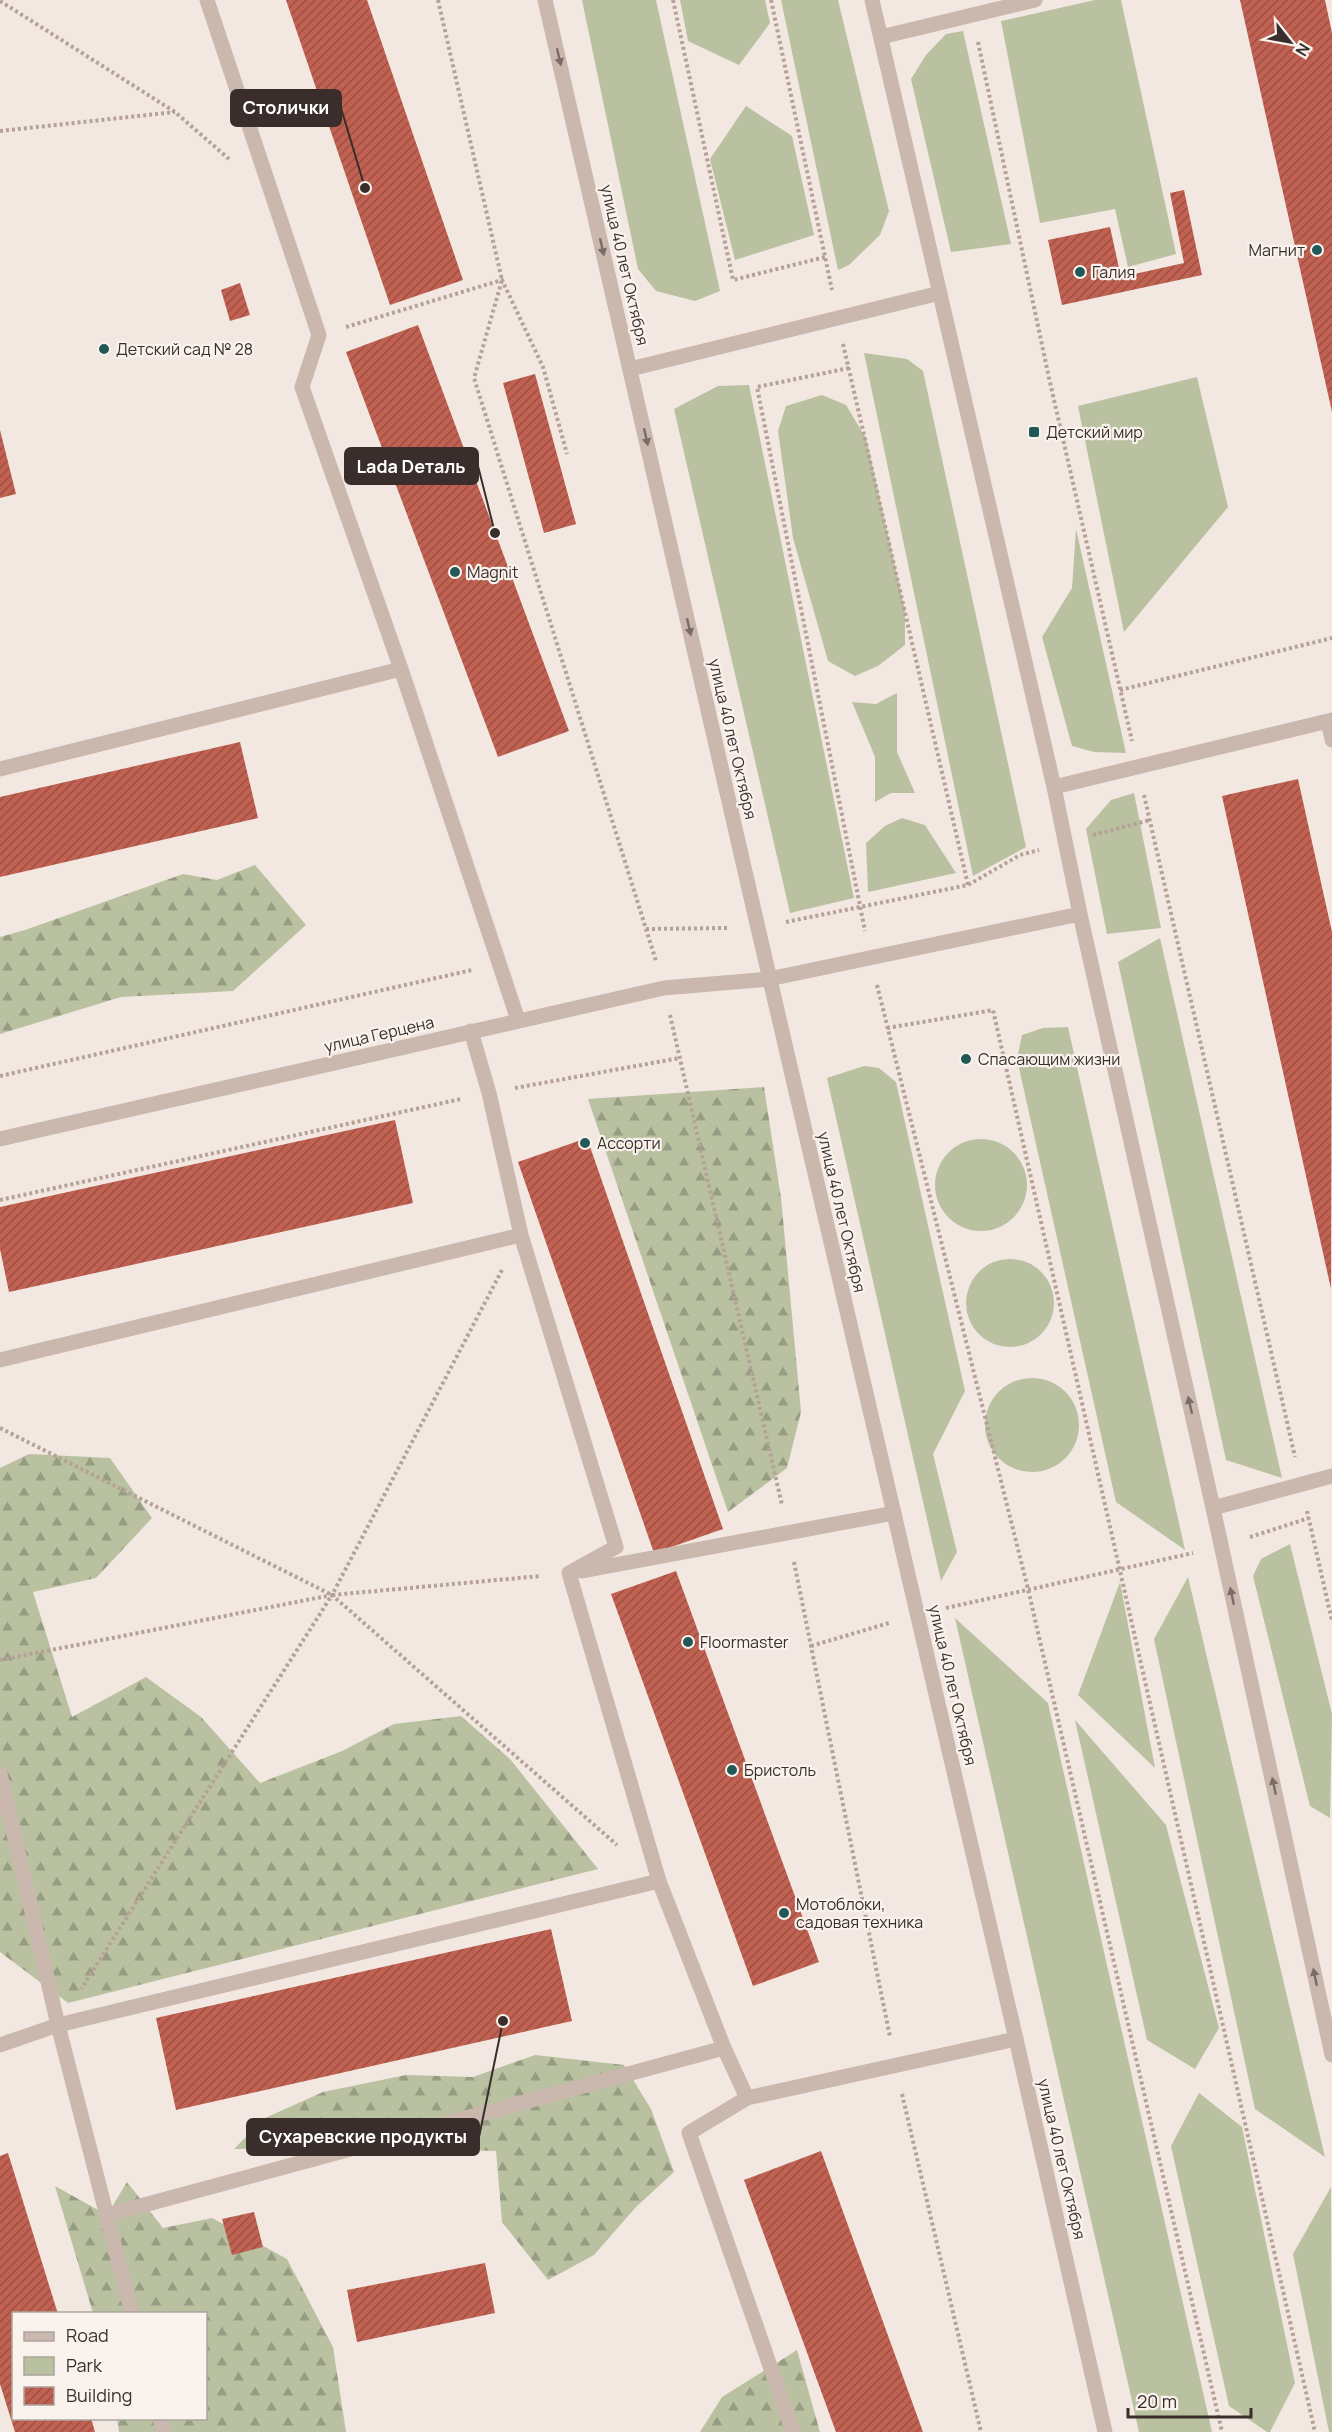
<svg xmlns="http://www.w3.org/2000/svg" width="1332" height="2432" font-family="Manrope,sans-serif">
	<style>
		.green { fill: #b9c1a1 }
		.forest { fill: url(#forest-firs) }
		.building { fill: url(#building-hatch) }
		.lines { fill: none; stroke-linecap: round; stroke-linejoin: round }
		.path { stroke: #b6a197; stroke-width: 4; stroke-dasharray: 3 3; stroke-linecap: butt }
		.service { stroke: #cab7ad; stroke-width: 15 }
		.minor { stroke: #cab7ad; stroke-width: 15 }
		.tertiary { stroke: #cab7ad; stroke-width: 15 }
		.oneway { fill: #7a6c66 }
		.poi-dot { fill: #225957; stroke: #faf3ed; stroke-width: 2 }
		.labels { text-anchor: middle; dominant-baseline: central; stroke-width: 4.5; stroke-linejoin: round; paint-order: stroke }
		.poi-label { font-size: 16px; fill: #392e2b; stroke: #faf3ed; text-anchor: start }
		.street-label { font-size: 16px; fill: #392e2b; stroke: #faf3ed }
		.leader { fill: none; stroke: #392e2b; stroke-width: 2 }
		.callout-dot { fill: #392e2b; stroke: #faf3ed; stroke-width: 2 }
		.callout { fill: #392e2b; stroke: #392e2b; stroke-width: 2 }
		.callout-label { font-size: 18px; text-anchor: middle; font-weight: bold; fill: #fff }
	</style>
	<defs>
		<pattern id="forest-firs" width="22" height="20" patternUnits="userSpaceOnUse" patternTransform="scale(1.5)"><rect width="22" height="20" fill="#b9c1a1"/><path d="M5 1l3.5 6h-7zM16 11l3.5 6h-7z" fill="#979d83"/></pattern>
		<pattern id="building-hatch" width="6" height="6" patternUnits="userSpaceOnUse" patternTransform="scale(1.5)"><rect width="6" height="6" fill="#c06151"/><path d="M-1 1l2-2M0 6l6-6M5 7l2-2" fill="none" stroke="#9d5043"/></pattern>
	</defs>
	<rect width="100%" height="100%" fill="#f2e8e1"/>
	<!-- green -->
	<path class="green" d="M582,0H656L720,291L695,301L656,291L638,269Z
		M680,0H765L770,23L739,65L688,41Z
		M781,0H838L889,211L880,235L849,265L838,270Z
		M1095,0H1121L1176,254L1128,267L1115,209L1040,223L1001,21Z
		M963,31L1011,244L951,252L911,79L926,55L946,34Z
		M746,106L792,136L814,235L735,260L710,159Z
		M864,353L907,359L923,371L1026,847L973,876Z
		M1197,377L1228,507L1124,632L1078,406Z
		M749,385L854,898L790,913L674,409L718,386Z
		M822,395L846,405L866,438L905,610V645L878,666L855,676L828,661L793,538L778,431L786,406Z
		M1076,529L1126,753L1094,752L1072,746L1042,637L1072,588Z
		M897,693V752L915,793H891L875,802V757L852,702L876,704Z
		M1134,793L1161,928L1107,934L1086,829L1111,800Z
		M902,818L925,825L956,873L868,892L866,843L885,826Z
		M1160,938L1282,1478L1226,1460L1118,962Z
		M1068,1027L1185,1550L1116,1502L1017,1059L1022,1035L1043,1028Z
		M864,1066L879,1068L896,1082L965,1391L933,1454L957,1552L941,1581L827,1078Z
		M935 1185a46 46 0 1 1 92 0a46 46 0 1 1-92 0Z
		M966 1303a44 44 0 1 1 88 0a44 44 0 1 1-88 0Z
		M985 1425a47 47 0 1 1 94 0a47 47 0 1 1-94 0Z
		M1290,1544L1332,1714L1330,1818L1310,1806L1253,1576L1261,1559Z
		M1188,1577L1325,2157L1255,2109L1154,1639Z
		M1120,1582L1155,1768L1078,1695Z
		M955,1618L1048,1703L1212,2432H1139Z
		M1075,1720L1166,1825L1219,2028L1195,2069L1147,2040Z
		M1199,2093L1242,2127L1295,2383L1270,2432H1267L1229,2406L1171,2146Z
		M1331,2187L1332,2432H1329L1293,2254Z"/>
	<!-- forest -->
	<path class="forest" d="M255,865L306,925L233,991L121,997L0,1034V937L25,930L183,874L217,880Z
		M764,1087L781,1198L801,1412L787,1468L728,1512L588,1099Z
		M29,1454L110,1458L152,1518L96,1578L33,1592L72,1717L146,1677L201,1717L260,1783L342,1751L394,1724L461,1716L510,1759L598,1869L68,2003L0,1952V1468Z
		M535,2055L624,2065L651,2109L674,2172L636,2207L594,2255L548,2280L502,2222L496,2151L374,2147L234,2149L265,2118L323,2092L406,2075L473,2077Z
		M127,2182L163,2228L212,2218L287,2259L333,2347L346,2432H119L117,2419L206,2418V2314L93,2313L55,2186L107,2215Z
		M797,2350L820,2432H700L722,2397Z"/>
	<!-- building -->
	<path class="building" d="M286,0H367L463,280L390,305Z
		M1240,0H1325L1332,33V412Z
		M1184,190L1202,275L1062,305L1048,240L1110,227L1121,277L1184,263L1170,193Z
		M240,283L250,315L230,321L221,290Z
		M418,325L569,731L498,757L346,352Z
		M535,374L576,524L544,533L503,383Z
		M0,430L16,494L0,498Z
		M240,742L258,818L0,877V797Z
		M1298,779L1332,932L1331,1289L1222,796Z
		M395,1120L413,1203L9,1292L0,1249V1207Z
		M587,1138L723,1529L654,1553L518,1162Z
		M676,1571L819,1962L753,1986L611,1594Z
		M551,1929L572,2021L176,2110L156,2018Z
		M821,2151L923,2432H836L744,2180Z
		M8,2153L58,2314H14V2418H91L95,2432H15L0,2384V2156Z
		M254,2212L263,2247L232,2255L222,2219Z
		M485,2263L495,2313L357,2342L347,2290Z"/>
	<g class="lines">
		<!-- path -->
		<path class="path" d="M438,0L502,280L474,378L656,961
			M673,0L733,280L825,257
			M771,0L832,290
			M0,1L175,112L229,159
			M978,42L1049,378L1132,741
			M0,131L175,112
			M346,327L502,280L543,367L567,454
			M843,344L968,885
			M849,368L757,387L865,931
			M1120,690L1332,638
			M1144,795L1295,1457
			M1093,835L1150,820
			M786,922L968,885L1020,855L1039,850
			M646,929L728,928
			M877,985L1028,1589L1222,2432
			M670,1015L782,1505
			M887,1028L993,1010L1315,2432
			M0,1076L472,970
			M515,1088L680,1058
			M0,1200L461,1099
			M502,1270L332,1595L617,1845
			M0,1428L332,1595L541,1576
			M1307,1511L1332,1621
			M1250,1537L1309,1518
			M794,1562L890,2037
			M946,1608L1193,1553
			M811,1646L889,1623
			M0,1660L332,1595L81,1989
			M902,2094L981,2432"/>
		<!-- service -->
		<path class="service" d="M207,0L319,335L302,387L401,669L518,1020
			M881,37L1035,0
			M1328,721L1332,740
			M0,769L401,669
			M1054,787L1332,720
			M471,1031L489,1093L521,1235L616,1547L569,1573L659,1881L724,2048L747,2098L689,2133L793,2432
			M0,1360L521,1235
			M1213,1508L1332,1476
			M582,1571L894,1513
			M0,1774L58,2025L132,2314
			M0,2045L58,2025L659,1881
			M747,2098L1016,2039
			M107,2215L724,2048
			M160,2418L163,2432"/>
		<!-- minor -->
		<path class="minor" d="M0,1139L664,988L769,979"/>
		<!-- tertiary -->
		<path class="tertiary" d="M545,0L758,928L1016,2039L1105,2432
			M872,0L1054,787L1080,914L1213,1508L1332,2055
			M630,369L940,293
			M769,979L1080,914"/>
	</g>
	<!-- one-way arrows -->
	<defs><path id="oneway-solid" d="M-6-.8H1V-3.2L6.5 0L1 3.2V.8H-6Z" transform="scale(1.5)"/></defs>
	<g class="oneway">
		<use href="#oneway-solid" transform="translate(559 57) rotate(77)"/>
		<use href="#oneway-solid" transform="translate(602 247) rotate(77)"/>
		<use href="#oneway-solid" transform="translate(646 437) rotate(77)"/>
		<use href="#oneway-solid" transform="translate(689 627) rotate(77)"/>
		<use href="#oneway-solid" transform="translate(1190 1405) rotate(-103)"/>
		<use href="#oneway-solid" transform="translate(1232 1596) rotate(-102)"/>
		<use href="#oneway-solid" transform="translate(1274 1786) rotate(-102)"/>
		<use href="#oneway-solid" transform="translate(1315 1977) rotate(-102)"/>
	</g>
	<!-- markers -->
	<g class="poi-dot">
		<circle cx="1317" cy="250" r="6"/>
		<circle cx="1080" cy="272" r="6"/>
		<circle cx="104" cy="349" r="6"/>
		<rect x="1028" y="426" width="12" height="12" rx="3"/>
		<circle cx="455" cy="572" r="6"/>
		<circle cx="966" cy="1059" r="6"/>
		<circle cx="585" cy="1143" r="6"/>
		<circle cx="688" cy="1642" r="6"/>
		<circle cx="732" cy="1770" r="6"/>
		<circle cx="784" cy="1913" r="6"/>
	</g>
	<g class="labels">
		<!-- poi labels -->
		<g class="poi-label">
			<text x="1305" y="250" text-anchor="end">Магнит</text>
			<text x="1092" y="272">Галия</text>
			<text x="116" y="349">Детский сад № 28</text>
			<text x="1046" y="432">Детский мир</text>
			<text x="467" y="572">Magnit</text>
			<text x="978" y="1059">Спасающим жизни</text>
			<text x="597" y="1143">Ассорти</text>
			<text x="700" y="1642">Floormaster</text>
			<text x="744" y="1770">Бристоль</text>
			<text x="796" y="1904">Мотоблоки,<tspan x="796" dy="18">садовая техника</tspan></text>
		</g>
		<!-- street labels -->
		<g class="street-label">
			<text transform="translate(625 265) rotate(77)">улица 40 лет Октября</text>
			<text transform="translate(733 739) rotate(77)">улица 40 лет Октября</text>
			<text transform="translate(379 1034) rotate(-13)">улица Герцена</text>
			<text transform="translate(842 1212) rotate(77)">улица 40 лет Октября</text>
			<text transform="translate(953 1685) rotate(77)">улица 40 лет Октября</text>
			<text transform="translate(1062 2159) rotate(77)">улица 40 лет Октября</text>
		</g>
	</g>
	<!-- callouts -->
	<path class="leader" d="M365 188L341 108M495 533L478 466M503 2021L479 2137"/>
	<g class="callout-dot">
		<circle cx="365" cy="188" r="6"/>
		<circle cx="495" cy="533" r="6"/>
		<circle cx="503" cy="2021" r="6"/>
	</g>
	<g class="callout">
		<rect x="231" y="90" width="110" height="36" rx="6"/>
		<rect x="345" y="448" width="133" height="36" rx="6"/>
		<rect x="247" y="2119" width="232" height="36" rx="6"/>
	</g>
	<g class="callout-label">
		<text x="286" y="114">Столички</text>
		<text x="411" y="473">Lada Dеталь</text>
		<text x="363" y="2143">Сухаревские продукты</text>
	</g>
	<!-- legend -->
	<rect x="12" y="2312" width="195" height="108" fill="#faf3ed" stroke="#ada49f" stroke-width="1.5"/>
	<rect x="24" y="2332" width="30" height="9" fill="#cab7ad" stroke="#ada49f" stroke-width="1.5"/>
	<text x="66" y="2342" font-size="18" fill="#392e2b">Road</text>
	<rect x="24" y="2357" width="30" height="18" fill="#b9c1a1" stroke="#ada49f" stroke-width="1.5"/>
	<text x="66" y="2372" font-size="18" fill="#392e2b">Park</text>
	<rect x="24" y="2387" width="30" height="18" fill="url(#building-hatch)" stroke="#ada49f" stroke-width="1.5"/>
	<text x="66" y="2402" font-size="18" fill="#392e2b">Building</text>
	<!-- north arrow -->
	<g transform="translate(1290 42) rotate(121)" stroke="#faf3ed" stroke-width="4.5" paint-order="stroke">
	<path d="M0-4.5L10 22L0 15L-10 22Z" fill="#392e2b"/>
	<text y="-9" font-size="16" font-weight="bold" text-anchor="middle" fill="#392e2b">N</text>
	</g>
	<!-- scale -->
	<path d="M1128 2408v9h123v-9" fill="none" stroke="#392e2b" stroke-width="3"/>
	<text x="1137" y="2408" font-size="18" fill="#392e2b" stroke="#faf3ed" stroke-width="4.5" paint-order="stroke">20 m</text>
</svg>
